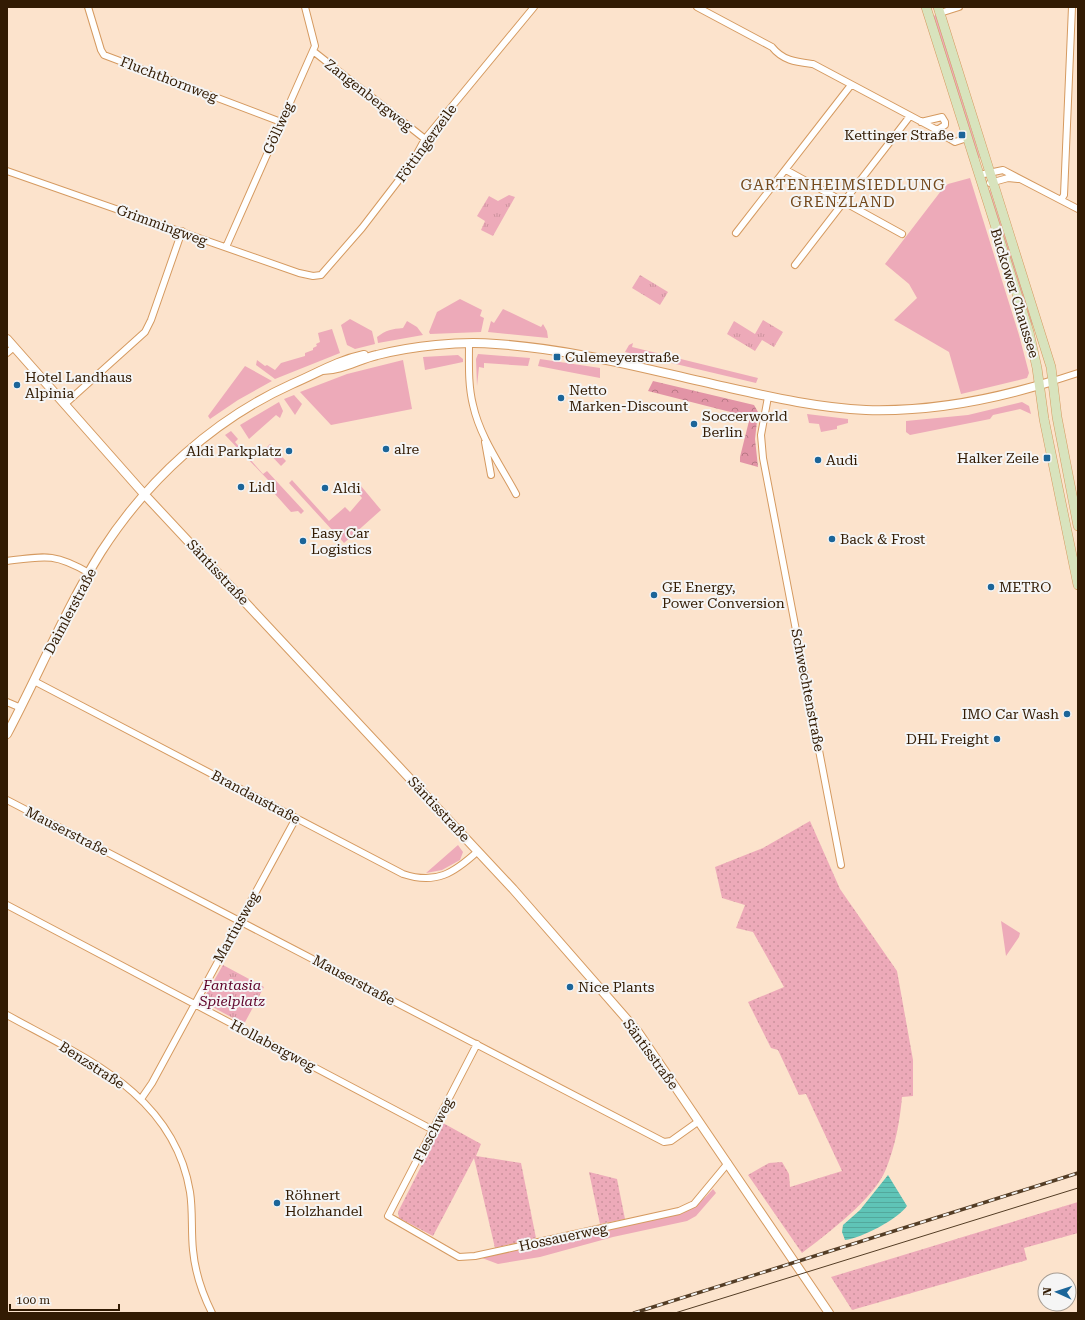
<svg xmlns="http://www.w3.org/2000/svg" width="1085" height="1320" font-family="'Roboto Serif',serif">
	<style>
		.grass { fill: #edaab9 }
		.forest { fill: url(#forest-crowns) }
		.park { fill: url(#park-tufts) }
		.garden { fill: url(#garden-dots) }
		.water { fill: url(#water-rules) }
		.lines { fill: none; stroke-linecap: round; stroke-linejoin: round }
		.minor-casing { stroke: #d59a60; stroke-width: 8 }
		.tertiary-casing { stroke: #d59a60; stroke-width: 10 }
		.secondary-casing { stroke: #d59a60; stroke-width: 10 }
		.minor { stroke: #fff; stroke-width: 6 }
		.tertiary { stroke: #fff; stroke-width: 8 }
		.secondary { stroke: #d8e3bd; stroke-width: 9 }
		.tram { stroke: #543d25; stroke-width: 1 }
		.rail-casing { stroke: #543d25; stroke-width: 3.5 }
		.rail { stroke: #f5f5f5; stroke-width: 2; stroke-dasharray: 6; stroke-linecap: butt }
		.poi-dot { fill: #1b6599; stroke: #f5f5f5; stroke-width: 1.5 }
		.labels { text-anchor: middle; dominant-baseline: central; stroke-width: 4; stroke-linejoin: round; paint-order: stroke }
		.street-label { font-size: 14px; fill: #321b03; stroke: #f5f5f5 }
		.poi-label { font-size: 14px; fill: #321b03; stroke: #f5f5f5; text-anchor: start }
		.park-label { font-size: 14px; font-style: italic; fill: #5e0028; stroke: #f5f5f5 }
		.neighbourhood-label { font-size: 15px; letter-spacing: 1px; fill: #74491c; stroke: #f5f5f5 }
	</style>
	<defs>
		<pattern id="forest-crowns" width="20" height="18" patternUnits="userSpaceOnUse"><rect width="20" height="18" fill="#e294a6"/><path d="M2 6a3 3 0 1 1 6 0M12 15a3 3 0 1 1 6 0" fill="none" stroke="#b87885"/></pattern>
		<pattern id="park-tufts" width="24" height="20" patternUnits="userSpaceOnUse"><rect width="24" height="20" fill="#edaab9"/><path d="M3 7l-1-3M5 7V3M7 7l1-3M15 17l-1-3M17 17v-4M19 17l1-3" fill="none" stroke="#cc929d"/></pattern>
		<pattern id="garden-dots" width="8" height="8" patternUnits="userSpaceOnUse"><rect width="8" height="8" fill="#edaab9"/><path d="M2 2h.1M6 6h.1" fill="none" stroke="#cc929d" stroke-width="1.8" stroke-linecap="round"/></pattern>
		<pattern id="water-rules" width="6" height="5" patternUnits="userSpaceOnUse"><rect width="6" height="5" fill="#5fc4b7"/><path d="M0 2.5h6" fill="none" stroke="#53a89c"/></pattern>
	</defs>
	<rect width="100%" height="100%" fill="#fce3cc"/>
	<!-- grass -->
	<path class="grass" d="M936,15L980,158L977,159L933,16Z
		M970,178L1019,335L1029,373L1027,378L961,394L949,352L894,320L917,298L909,284L885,264L944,187L948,184Z
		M990,190L1033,323L1032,326L988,191Z
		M460,299L482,310L480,316L484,318L481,332L430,334L429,332L437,312Z
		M503,309L541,327L543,324L547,331L548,338L488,332L491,321L494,323Z
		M350,319L372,331L375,344L355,349L347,345L341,325Z
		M407,321L417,327L423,335L378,343L377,337C386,330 392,329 403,328Z
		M332,329L340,353L275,379L256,365L257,360L265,366L267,365L275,370L281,363L305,356V353L313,350V348L317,346L316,344L320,342L318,333Z
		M633,343L632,347L758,378L756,383L625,352L629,345Z
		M478,354L530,358L528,366L484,363V368L479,367L477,386L476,359Z
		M458,355L463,359V362L425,370L423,357Z
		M540,359L600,368V378L538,366Z
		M403,360L412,409L331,425L300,392L347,374Z
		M245,366L272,381L238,400L210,419L208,416Z
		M294,395L302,404L295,415L284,399Z
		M279,402L283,411L280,418L276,415L249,439L240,425Z
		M1022,402L1029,406L1031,414L1020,409L993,415L990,419L910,435L906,432V421L968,415Z
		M807,414L848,419V423L837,426V429L821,432L819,424L809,423Z
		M231,431L238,439L235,442L263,474L267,471L304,511L301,514L298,511L291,512L266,484L269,481L225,435Z
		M270,444L286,461L281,466L265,449Z
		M292,480L329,521L345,507L350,512L362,498L356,491L361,486L381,510L344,543L289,483Z
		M458,845L463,852L460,860L442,870L426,873Z
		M1001,921L1020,933L1019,937L1006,956Z
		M713,1189L716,1193L696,1216L687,1221L613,1237L540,1257L498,1264L482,1258L681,1213C695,1208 703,1200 713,1189Z"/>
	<!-- forest -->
	<path class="forest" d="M653,381L754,405L758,412L755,439L758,467L740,462V457L750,417L648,391Z"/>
	<!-- park -->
	<path class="park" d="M509,195L515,197L493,236L481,230L485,221L477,216L489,196L498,201Z
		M640,275L668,292L660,305L632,288Z
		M763,320L783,332L774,347L762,340L755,351L727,334L734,321L755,334Z
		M223,965L264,987L244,1024L207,1004L205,996Z"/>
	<!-- garden -->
	<path class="garden" d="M810,821L840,889L897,971L913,1060V1096L902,1097C900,1121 895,1147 886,1169C874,1199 828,1233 802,1253L748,1175L769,1163L782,1162L789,1174L790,1187L842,1171L806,1094L799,1095L778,1050L771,1048L748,1002L784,987L753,932L736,928L745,905L722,898L715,867L763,848Z
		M443,1123L481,1144L476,1156L521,1163L536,1238L495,1248L474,1158L433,1236L399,1218L398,1212Z
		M589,1172L617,1179L625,1219L600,1224Z
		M1078,1202V1233L1024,1248L1027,1260L852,1310L831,1277Z"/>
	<!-- water -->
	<path class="water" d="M888,1175L907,1206C898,1219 862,1238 845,1240L842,1232L843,1225L860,1210Z"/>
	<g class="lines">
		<defs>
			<path id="minor" d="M88,7L101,50L104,55L281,122
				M697,7L772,47C783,61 797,62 813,64L937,130L938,132L955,142L967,138
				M940,13L959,7
				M313,51L425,139
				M921,122L942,117L945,122V125L937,130
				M786,170L902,234
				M7,171L299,273L313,276L321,275L362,228L412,163L425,139L534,7
				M979,175L1003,170L1078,209
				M990,183L1008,178L1018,179
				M1061,200L1064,195L1072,7
				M736,233L851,85
				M226,247L315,46L305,7
				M795,265L910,116
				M469,344C469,364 468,385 473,405C480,437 501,466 516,494
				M7,353L14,347
				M1053,381L1078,373
				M768,397L761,435L763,458L841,865
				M65,404L145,332L151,320L182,231
				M485,442L491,475
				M7,561C45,556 55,553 89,573
				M34,681L403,874C436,885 454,873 478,851
				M7,702L21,708
				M7,800L664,1142L671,1141L699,1121
				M7,905L433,1130
				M7,1015C85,1058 174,1094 190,1192C193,1211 191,1231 193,1250C195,1272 202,1293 212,1313
				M477,1044L388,1216L459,1257L475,1256L679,1211L694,1204L728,1163
				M141,1099L152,1083L296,818"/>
			<path id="tertiary" d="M7,339L144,494L513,889L638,1032L829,1313
				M323,370C342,370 359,359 377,355C413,346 459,341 496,344C575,349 653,371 730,388C775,398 820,408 866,410C931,412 992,400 1053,381
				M7,734C39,674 65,610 101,552C147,480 214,419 292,384C318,373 336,361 364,355"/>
			<path id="secondary" d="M926,7L1029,332L1037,368L1044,419L1078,585
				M938,7L1051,367L1057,417L1078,526"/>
		</defs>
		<!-- minor casing -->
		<use href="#minor" class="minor-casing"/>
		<!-- tertiary casing -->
		<use href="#tertiary" class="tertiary-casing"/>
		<!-- secondary casing -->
		<use href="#secondary" class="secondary-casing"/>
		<!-- minor -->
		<use href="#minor" class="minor"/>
		<!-- tertiary -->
		<use href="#tertiary" class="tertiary"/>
		<!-- secondary -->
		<use href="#secondary" class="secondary"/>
		<!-- tram -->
		<path class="tram" d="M675,1313L1078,1188"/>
		<defs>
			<path id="rail" d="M634,1313L1078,1173"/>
		</defs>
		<!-- rail casing -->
		<use href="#rail" class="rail-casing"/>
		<!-- rail -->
		<use href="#rail" class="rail"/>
	</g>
	<!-- markers -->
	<g class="poi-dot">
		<rect x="958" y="131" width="8" height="8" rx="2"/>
		<rect x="553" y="353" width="8" height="8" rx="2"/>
		<circle cx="17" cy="385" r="4"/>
		<circle cx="561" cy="398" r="4"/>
		<circle cx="694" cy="424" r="4"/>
		<circle cx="386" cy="449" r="4"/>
		<circle cx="289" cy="451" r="4"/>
		<rect x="1043" y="454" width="8" height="8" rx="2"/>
		<circle cx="818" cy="460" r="4"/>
		<circle cx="241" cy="487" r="4"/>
		<circle cx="325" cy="488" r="4"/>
		<circle cx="832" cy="539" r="4"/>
		<circle cx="303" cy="541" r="4"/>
		<circle cx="991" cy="587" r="4"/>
		<circle cx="654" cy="595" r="4"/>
		<circle cx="1067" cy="714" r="4"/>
		<circle cx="997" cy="739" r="4"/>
		<circle cx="570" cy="987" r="4"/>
		<circle cx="277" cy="1203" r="4"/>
	</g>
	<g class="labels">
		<!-- street labels -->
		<g class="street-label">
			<text transform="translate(169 79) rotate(21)">Fluchthornweg</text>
			<text transform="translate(369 95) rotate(38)">Zangenbergweg</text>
			<text transform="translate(278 128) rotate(-66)">Göllweg</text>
			<text transform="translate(426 143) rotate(-54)">Föttingerzeile</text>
			<text transform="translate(162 225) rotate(20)">Grimmingweg</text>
			<text transform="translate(1015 293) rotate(73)">Buckower Chaussee</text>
			<text transform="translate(218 572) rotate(47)">Säntisstraße</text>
			<text transform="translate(70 611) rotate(-62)">Daimlerstraße</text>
			<text transform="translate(808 690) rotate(79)">Schwechtenstraße</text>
			<text transform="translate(256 797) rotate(28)">Brandaustraße</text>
			<text transform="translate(439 809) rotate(47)">Säntisstraße</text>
			<text transform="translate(67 831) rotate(27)">Mauserstraße</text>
			<text transform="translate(236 927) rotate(-61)">Martiusweg</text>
			<text transform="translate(354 980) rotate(28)">Mauserstraße</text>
			<text transform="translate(273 1045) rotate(28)">Hollabergweg</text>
			<text transform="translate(651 1054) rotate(54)">Säntisstraße</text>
			<text transform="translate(92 1065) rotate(33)">Benzstraße</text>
			<text transform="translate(433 1130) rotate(-63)">Fleschweg</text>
			<text transform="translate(563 1237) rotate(-12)">Hossauerweg</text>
		</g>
		<!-- poi labels -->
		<g class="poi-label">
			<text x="954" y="135" text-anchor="end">Kettinger Straße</text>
			<text x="565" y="357">Culemeyerstraße</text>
			<text x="25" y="377">Hotel Landhaus<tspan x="25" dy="16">Alpinia</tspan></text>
			<text x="569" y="390">Netto<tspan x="569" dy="16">Marken-Discount</tspan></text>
			<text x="702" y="416">Soccerworld<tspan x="702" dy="16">Berlin</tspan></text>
			<text x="394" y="449">alre</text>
			<text x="281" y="451" text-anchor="end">Aldi Parkplatz</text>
			<text x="1039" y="458" text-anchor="end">Halker Zeile</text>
			<text x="826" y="460">Audi</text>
			<text x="249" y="487">Lidl</text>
			<text x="333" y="488">Aldi</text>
			<text x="311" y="533">Easy Car<tspan x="311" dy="16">Logistics</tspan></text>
			<text x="840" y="539">Back &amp; Frost</text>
			<text x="662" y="587">GE Energy,<tspan x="662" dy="16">Power Conversion</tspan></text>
			<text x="999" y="587">METRO</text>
			<text x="1059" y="714" text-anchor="end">IMO Car Wash</text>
			<text x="989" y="739" text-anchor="end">DHL Freight</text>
			<text x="578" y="987">Nice Plants</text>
			<text x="285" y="1195">Röhnert<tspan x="285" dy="16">Holzhandel</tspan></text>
		</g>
		<!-- park labels -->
		<g class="park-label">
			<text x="232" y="985">Fantasia<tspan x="232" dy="16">Spielplatz</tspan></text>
		</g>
		<!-- neighbourhood labels -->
		<g class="neighbourhood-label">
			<text x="843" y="185">GARTENHEIMSIEDLUNG<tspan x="843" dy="17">GRENZLAND</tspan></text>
		</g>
	</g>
	<!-- border -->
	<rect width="1085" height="1320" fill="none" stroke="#321b03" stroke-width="16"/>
	<!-- north arrow -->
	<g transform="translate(1057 1292) rotate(273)"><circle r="19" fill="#f5f5f5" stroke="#a79e94"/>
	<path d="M0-3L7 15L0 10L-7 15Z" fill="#1b6599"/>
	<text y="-6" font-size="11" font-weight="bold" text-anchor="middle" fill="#321b03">N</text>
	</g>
	<!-- scale -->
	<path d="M10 1304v6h109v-6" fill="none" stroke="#321b03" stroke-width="2"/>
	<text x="16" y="1304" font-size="12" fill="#321b03" stroke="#f5f5f5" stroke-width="3" paint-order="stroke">100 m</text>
</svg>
